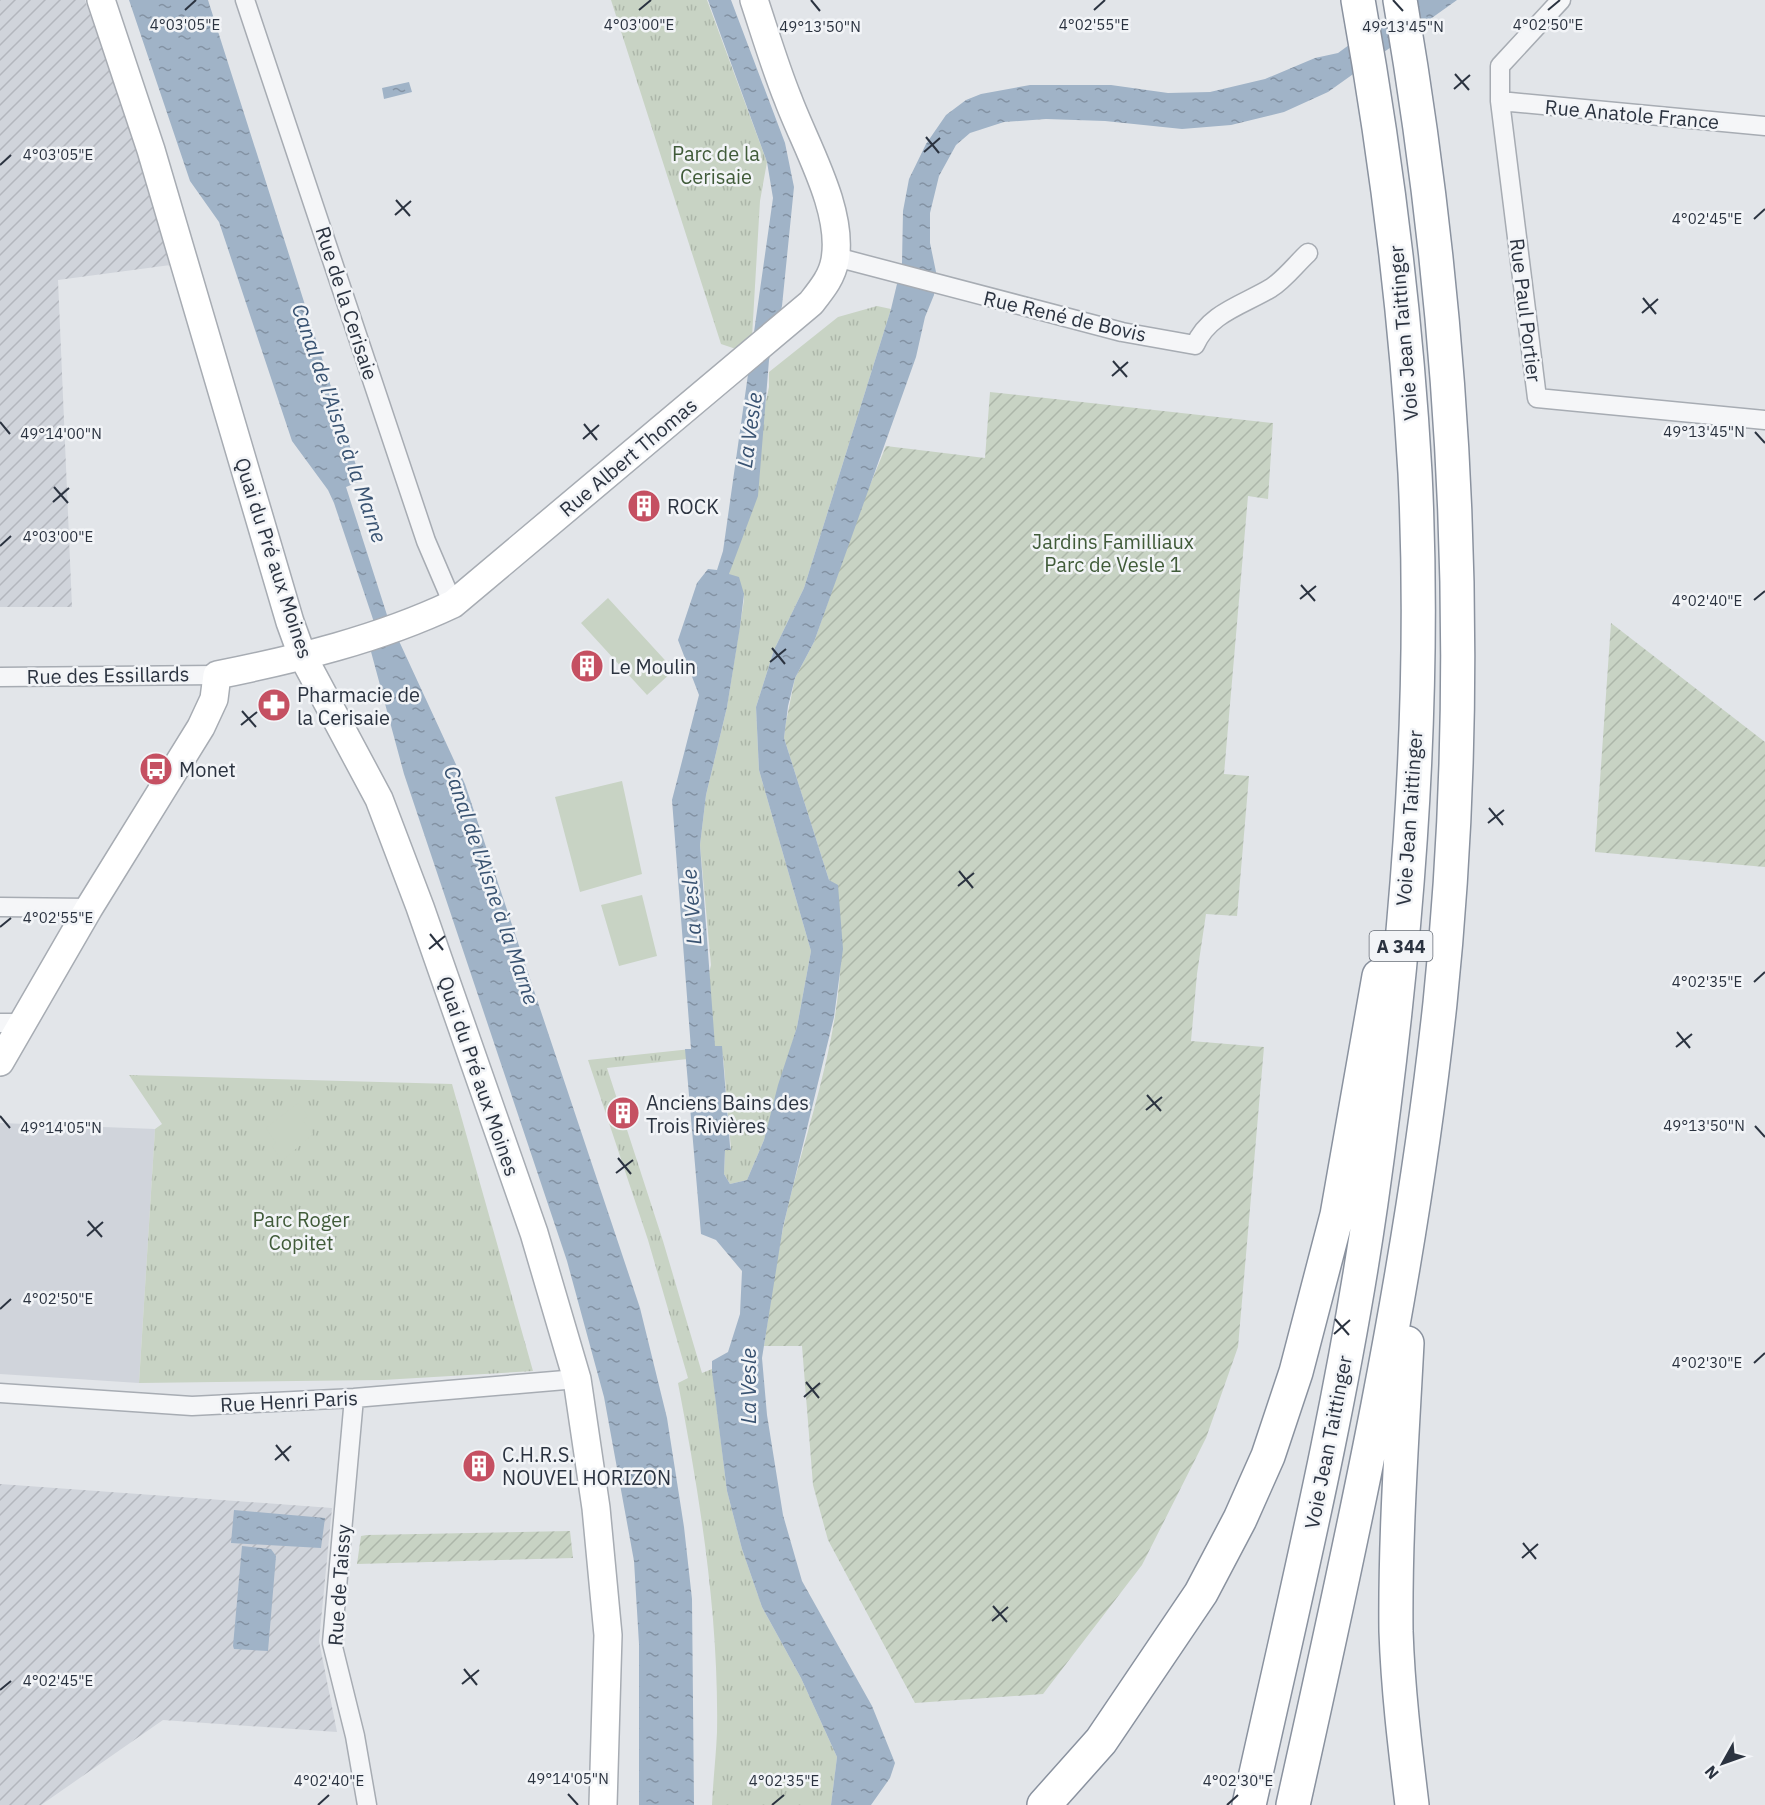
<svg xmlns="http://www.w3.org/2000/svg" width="1765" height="1805" font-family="'IBM Plex Sans',sans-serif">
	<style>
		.built { fill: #d0d4db }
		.industrial { fill: url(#industrial-furrows) }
		.grass { fill: url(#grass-tufts) }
		.garden { fill: url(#garden-furrows) }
		.pitch { fill: #c8d3c4 }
		.water { fill: url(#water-ripples) }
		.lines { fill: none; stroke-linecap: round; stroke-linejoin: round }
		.street-casing { stroke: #a7acb3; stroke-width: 21 }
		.secondary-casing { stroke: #a7acb3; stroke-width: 30 }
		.highway-casing { stroke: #8a929f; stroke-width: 36 }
		.street { stroke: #f5f6f8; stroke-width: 18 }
		.secondary { stroke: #fff; stroke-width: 27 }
		.highway { stroke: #fff; stroke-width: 33 }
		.ticks { fill: none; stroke: #2b3340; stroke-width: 2 }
		.labels { text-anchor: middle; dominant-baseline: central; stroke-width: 5; stroke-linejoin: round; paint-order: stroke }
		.shield { fill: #f2f4f7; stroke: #676d77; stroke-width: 1.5 }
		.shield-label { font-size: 18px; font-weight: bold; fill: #2b3340 }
		.street-label { font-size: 20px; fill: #2b3340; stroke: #f2f4f7 }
		.park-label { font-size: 20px; fill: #405b39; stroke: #f2f4f7 }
		.poi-label { font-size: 20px; fill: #2b3340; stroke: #f2f4f7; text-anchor: start }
		.water-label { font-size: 21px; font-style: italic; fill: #385271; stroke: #f2f4f7 }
		.ticks-label { font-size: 15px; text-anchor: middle; fill: #2b3340; stroke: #f2f4f7; stroke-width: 5; stroke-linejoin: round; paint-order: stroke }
	</style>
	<defs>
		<pattern id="industrial-furrows" width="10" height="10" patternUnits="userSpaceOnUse" patternTransform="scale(1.5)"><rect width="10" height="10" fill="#d0d4db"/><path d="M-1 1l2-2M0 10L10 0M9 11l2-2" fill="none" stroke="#b3b6bd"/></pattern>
		<pattern id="grass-tufts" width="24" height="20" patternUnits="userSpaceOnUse" patternTransform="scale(1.5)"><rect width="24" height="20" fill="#c8d3c4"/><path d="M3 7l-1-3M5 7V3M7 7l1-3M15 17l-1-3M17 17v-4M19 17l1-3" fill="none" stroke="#acb6a9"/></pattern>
		<pattern id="garden-furrows" width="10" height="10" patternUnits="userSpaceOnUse" patternTransform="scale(1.5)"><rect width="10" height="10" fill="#c8d3c4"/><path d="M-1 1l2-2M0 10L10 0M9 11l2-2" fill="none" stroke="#acb6a9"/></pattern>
		<pattern id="water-ripples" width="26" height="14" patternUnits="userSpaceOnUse" patternTransform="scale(1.5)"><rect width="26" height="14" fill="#a0b3c7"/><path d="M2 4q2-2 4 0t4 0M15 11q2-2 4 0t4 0" fill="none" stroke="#8392a3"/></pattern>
	</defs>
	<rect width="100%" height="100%" fill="#e2e5e9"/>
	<!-- built -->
	<path class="built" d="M0,1123L155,1129L139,1383L0,1374Z"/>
	<!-- industrial -->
	<path class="industrial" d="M0,0H85L178,264L58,280L72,607H0Z
		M0,1484L332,1508L319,1641L337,1732L163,1720L41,1805H0Z"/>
	<!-- grass -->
	<path class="grass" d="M611,0H707L767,162L760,201L751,354L721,344Z
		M877,306L891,309L804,588L774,650L756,707L759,770L811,951L797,1027L764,1140L747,1180L730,1184L724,1174L725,1150L731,1149L723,1055L607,1068L663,1241L702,1373L712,1369L727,1491L742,1549L762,1607L801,1678L837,1757L831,1805H712C713,1781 716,1756 717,1732C719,1616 700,1497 678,1383L688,1378L648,1240L588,1060L691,1049L711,965L700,845L706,795L727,707L744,600V594L729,574L769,387V372L838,317Z
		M129,1075L452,1084L533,1371L383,1380L139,1383L155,1129L162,1124Z"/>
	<!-- garden -->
	<path class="garden" d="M990,392L1273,423L1268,499L1248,496L1224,774L1249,776L1237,916L1206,914L1197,974L1191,1041L1264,1047L1238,1347L1206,1438L1142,1565L1043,1694L915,1703L828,1540L813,1485L802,1346H764C771,1299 777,1252 788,1206C813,1103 858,991 834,884L829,880L784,738L786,722L795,678L814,642L863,502L886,446L985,458Z
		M1611,623L1765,742V867L1595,852Z
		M570,1531L573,1558L357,1564L361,1536L367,1535Z"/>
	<!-- pitch -->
	<path class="pitch" d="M608,598L674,670L647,695L581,623Z
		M622,781L642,874L580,892L555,797Z
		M642,895L657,956L619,966L601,905Z
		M298,1103L308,1116L300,1123L303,1121L313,1134L282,1161L272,1146L276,1143L266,1128Z"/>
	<!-- water -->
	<path class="water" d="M129,0H208L361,481L346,487L387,615L465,784L640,1308L667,1418L684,1527L692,1599L694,1805H639V1644L634,1561L604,1397L567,1261L404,774L370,648L381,643L334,503L328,490L292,441L219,222L190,181Z
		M708,0H731L785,143L794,187L782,306L769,360L758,496L729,574L739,577L744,594L740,627L727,707L706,795L700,845L715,1046H722L730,1146L731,1150H725L724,1174L730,1184L747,1180L764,1140L778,1085L797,1027L811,951L759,770L756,707L774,650L804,588L891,309L902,263L903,211L909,179L926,144L946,115L966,100L981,94L1030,85H1111L1168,93L1210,92L1265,79L1315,58L1338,53L1411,0H1457L1328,92L1284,112L1231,125L1182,129L1105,121L1046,119L1004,122L970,133L956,145L939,176L930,213V243L936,272L934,295L925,317L916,357L814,642L795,678L788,706L784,738L829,880L838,885L843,949L834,1017L783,1227L762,1358L767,1415L783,1515L802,1581L872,1706L895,1763L890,1778L871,1805H831L837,1757L801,1678L762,1607L742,1549L727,1491L712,1372V1361L728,1352L740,1314L742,1271L716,1240L701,1234L685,1049H691L672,800L699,695L678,640L697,583L708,569L717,570L723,551L773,198L767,162Z
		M409,82L412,92L384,99L382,88Z
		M234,1510L325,1518L321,1548L231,1543Z
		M242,1546L271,1549L276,1556L268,1651L234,1649L233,1646Z"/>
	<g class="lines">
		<defs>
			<path id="street" d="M245,0L426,541L453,604
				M1561,0L1500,66V101L1537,398L1765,420
				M1500,101L1765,126
				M836,257L1122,332L1195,345C1209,313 1243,305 1271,288C1285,279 1296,264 1308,253
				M0,677L217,675
				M0,907L89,908
				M0,1023H22
				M0,1393L192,1406L354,1398L577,1379
				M354,1398L332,1643L355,1736L367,1805"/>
			<path id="secondary" d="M101,0L151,150L290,622L302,655L379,799L420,907L534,1233L577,1379L596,1508L608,1635L603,1805
				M0,1062L89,908L201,727L214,699L217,675C297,659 379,639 453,604L811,303C822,289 832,277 835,260C844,210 805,145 788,99C775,67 765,33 754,0"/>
			<path id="highway" d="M1407,1343C1402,1439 1395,1535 1396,1631C1398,1690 1405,1747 1412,1805
				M1044,1805L1101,1741L1201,1593L1240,1519L1268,1456L1296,1372L1337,1215L1379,976
				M1249,1805C1293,1606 1342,1406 1371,1203C1405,963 1427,716 1415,473C1406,314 1386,156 1358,0
				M1293,1805C1352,1540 1411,1274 1440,1003C1475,666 1457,333 1400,0"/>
		</defs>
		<!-- street casing -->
		<use href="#street" class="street-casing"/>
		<!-- secondary casing -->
		<use href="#secondary" class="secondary-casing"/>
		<!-- highway casing -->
		<use href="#highway" class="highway-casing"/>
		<!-- street -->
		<use href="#street" class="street"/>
		<!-- secondary -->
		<use href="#secondary" class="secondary"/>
		<!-- highway -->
		<use href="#highway" class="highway"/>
	</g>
	<!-- ticks -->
	<path class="ticks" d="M811,0L820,11M1393,0L1403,11M185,10L196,0M639,10L651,0M1094,10L1105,0M1548,10L1560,0M1455,74L1469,90M1454,89L1470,75M926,137L939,153M924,152L940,138M0,165L11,155M396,200L410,216M395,215L411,201M1754,219L1765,209M1643,298L1656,314M1642,313L1658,299M1113,361L1127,377M1112,376L1128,362M0,422L10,434M584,424L597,440M1755,432L1765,443M583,439L599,425M54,487L68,503M53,502L69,488M0,546L11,536M1301,585L1315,601M1300,599L1316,586M1754,600L1765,591M772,648L785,664M770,662L786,649M242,711L256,727M241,725L257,712M1489,808L1503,825M1488,823L1504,810M959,871L973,888M958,886L974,873M0,927L11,918M430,934L443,950M429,949L445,936M1754,982L1765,972M1677,1032L1690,1048M1676,1047L1692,1034M1147,1095L1161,1111M1146,1110L1162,1097M0,1116L10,1128M1755,1126L1765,1137M618,1158L631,1174M616,1173L633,1160M88,1221L102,1237M87,1236L103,1222M0,1309L11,1299M1335,1319L1349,1335M1334,1334L1350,1320M1754,1363L1765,1353M806,1382L819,1398M804,1397L820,1383M276,1445L289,1461M275,1460L291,1446M1523,1543L1536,1559M1522,1558L1538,1544M993,1606L1007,1622M992,1621L1008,1607M464,1669L477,1685M462,1684L479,1670M0,1690L11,1681M568,1794L578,1805M318,1805L329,1795M772,1805L784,1795M1227,1805L1238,1795"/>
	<!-- icons -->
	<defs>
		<symbol id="building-disc" viewBox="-11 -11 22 22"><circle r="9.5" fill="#c55062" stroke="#f2f4f7"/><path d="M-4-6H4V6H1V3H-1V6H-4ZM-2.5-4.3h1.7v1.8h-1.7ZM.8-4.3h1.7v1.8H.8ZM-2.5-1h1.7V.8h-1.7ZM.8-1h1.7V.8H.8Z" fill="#fff"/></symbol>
		<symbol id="pharmacy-disc" viewBox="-11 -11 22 22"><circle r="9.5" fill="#c55062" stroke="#f2f4f7"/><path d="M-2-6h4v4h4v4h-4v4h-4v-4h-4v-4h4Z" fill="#fff"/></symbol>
		<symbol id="bus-disc" viewBox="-11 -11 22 22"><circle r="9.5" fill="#c55062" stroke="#f2f4f7"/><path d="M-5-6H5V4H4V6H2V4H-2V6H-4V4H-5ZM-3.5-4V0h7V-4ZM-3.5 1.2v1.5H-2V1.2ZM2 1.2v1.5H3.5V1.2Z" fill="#fff"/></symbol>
	</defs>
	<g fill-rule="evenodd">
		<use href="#building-disc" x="625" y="487" width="38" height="38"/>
		<use href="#building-disc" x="568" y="647" width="38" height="38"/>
		<use href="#pharmacy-disc" x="255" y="686" width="38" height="38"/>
		<use href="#bus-disc" x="137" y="750" width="38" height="38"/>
		<use href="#building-disc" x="604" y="1094" width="38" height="38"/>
		<use href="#building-disc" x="460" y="1447" width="38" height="38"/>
	</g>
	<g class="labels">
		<!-- shield labels -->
		<rect class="shield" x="1369.5" y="931" width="63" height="30" rx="4.5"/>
		<g class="shield-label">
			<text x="1401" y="946">A 344</text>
		</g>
		<!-- street labels -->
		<g class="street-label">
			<text transform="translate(1632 114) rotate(5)">Rue Anatole France</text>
			<text transform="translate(347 303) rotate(72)">Rue de la Cerisaie</text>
			<text transform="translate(1526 310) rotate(83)">Rue Paul Portier</text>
			<text transform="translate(1065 316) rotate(13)">Rue René de Bovis</text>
			<text transform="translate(1403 333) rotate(-95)">Voie Jean Taittinger</text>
			<text transform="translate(628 457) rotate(-40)">Rue Albert Thomas</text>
			<text transform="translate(274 558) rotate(72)">Quai du Pré aux Moines</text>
			<text transform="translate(108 675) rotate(-1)">Rue des Essillards</text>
			<text transform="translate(1409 818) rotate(-86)">Voie Jean Taittinger</text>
			<text transform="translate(479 1076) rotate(71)">Quai du Pré aux Moines</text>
			<text transform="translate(289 1401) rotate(-3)">Rue Henri Paris</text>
			<text transform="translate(1328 1442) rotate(-79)">Voie Jean Taittinger</text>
			<text transform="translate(339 1585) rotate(-86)">Rue de Taissy</text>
		</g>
		<!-- park labels -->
		<g class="park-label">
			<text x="716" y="153">Parc de la<tspan x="716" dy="23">Cerisaie</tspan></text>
			<text x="1113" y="541">Jardins Familliaux<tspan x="1113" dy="23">Parc de Vesle 1</tspan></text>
			<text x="301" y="1219">Parc Roger<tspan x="301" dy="23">Copitet</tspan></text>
		</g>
		<!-- poi labels -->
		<g class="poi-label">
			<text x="667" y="506">ROCK</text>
			<text x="610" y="666">Le Moulin</text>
			<text x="297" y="694">Pharmacie de<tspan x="297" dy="23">la Cerisaie</tspan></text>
			<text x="179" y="769">Monet</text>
			<text x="646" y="1102">Anciens Bains des<tspan x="646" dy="23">Trois Rivières</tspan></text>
			<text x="502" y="1454">C.H.R.S.<tspan x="502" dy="23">NOUVEL HORIZON</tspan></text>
		</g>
		<!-- water labels -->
		<g class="water-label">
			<text transform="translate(340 423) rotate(71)">Canal de l'Aisne à la Marne</text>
			<text transform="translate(749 430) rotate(-82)">La Vesle</text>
			<text transform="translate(492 885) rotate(71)">Canal de l'Aisne à la Marne</text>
			<text transform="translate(691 907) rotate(-94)">La Vesle</text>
			<text transform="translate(748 1386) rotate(-90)">La Vesle</text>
		</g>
	</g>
	<g class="ticks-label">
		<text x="1548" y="30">4°02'50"E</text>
		<text x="185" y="30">4°03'05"E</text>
		<text x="639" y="30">4°03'00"E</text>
		<text x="1094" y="30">4°02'55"E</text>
		<text x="820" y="32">49°13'50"N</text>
		<text x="1403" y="32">49°13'45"N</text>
		<text x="58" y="160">4°03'05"E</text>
		<text x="1707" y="224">4°02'45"E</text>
		<text x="1704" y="437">49°13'45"N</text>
		<text x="61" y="439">49°14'00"N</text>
		<text x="58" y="542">4°03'00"E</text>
		<text x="1707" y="606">4°02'40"E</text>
		<text x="58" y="923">4°02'55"E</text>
		<text x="1707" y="987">4°02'35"E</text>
		<text x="1704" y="1131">49°13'50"N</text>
		<text x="61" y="1133">49°14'05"N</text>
		<text x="58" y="1304">4°02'50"E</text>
		<text x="1707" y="1368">4°02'30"E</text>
		<text x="58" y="1686">4°02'45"E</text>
		<text x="568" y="1784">49°14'05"N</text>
		<text x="329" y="1786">4°02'40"E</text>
		<text x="784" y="1786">4°02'35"E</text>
		<text x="1238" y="1786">4°02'30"E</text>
	</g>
	<!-- north arrow -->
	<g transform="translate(1723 1763) rotate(230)" stroke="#f2f4f7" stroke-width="4.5" paint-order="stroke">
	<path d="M0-4.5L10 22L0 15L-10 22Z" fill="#2b3340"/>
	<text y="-9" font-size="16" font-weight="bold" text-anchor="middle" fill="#2b3340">N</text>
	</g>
</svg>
